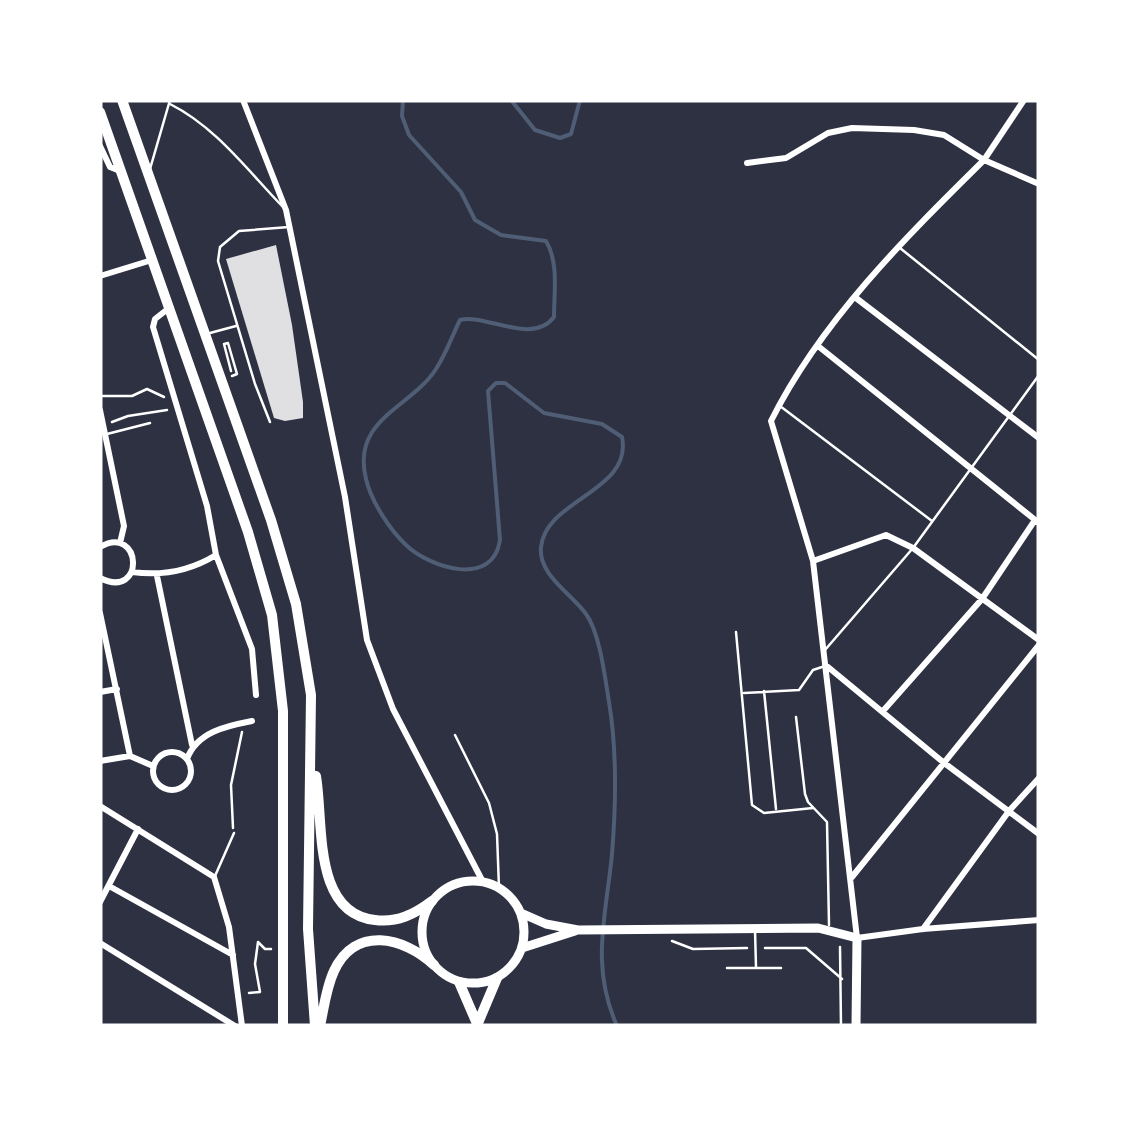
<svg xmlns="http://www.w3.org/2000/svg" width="1139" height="1126" font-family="Commissioner,sans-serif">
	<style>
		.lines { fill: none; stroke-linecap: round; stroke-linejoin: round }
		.stream { stroke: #4f5d75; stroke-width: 4 }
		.building { fill: #e0e0e3 }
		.path { stroke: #fff; stroke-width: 2.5 }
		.service { stroke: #fff; stroke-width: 2.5 }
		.minor { stroke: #fff; stroke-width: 6 }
		.secondary { stroke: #fff; stroke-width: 9 }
		.trunk { stroke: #fff; stroke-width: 10 }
	</style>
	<rect width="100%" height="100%" fill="#2d3142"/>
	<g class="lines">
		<!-- stream -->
		<path class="stream" d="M403,100L402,116L409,135L461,192L475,220L501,235L546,241C559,263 554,292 554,317C532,346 485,313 460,320C452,336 446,354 436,369C411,408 351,419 366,479C371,501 390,530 406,545C430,568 493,588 500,540L488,391L496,383H505L544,413L602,424L622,437C633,491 546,499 541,547C538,575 572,594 586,614C600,633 605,678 609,702C617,750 616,805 612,854C606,917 590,965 617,1026
			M511,100L535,130L560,138L571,134L580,100"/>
	</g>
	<!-- building -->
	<path class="building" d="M276,245L292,325L303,402V418L285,421L274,418L226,259Z"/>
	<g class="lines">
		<!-- path -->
		<path class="path" d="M231,371L224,344L228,343L237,374L232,376
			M100,396H132L147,389L164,397
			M112,422L128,416L167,410
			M233,828L231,785L242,732
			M672,941L693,949L747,948
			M840,947L841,1026
			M765,948H806L842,979
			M249,993L260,992L255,964L258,942L265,949H271"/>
		<!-- service -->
		<path class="service" d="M170,104C216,127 248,171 283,207
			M150,169L170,100
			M900,248L1039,360
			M210,333L236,326
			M780,406L932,521
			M270,422L255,384L218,261L220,247L239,231L289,227
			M107,434L150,423
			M736,632L752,805L764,813L813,808
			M825,650L913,548L1039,375
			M764,691L776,809
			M744,693L799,690L813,670L825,666
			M796,717L805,794L808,802L827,822L829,925
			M455,735L489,803L497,834L499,888
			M215,876L234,833
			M755,930L756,967
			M727,968H781"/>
		<!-- minor -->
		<path class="minor" d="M243,100L286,210L345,497L367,640L393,709L483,882
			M1024,100L984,160L1039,184
			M100,146L110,167L120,171
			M747,163L786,158L828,133L852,128L914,130L944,135L984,160C905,238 821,321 771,421L813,561L857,938L923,929L1039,920
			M100,276L152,260
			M856,298L1039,438
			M169,308L155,319L153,327L207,506L216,555L252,649L256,695
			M818,346L1039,523
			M100,410L124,526L120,543
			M100,547C142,523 146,601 100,578
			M813,561L886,535L913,548L1039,640
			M132,572C161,576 190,571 216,555
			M157,576L192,745
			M100,613L130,756
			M828,667L943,762L1039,834
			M100,692L117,689
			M883,711L982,599L1035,520
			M153 771a19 19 0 1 1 38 0a19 19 0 1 1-38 0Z
			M187,759C197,732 226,726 252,721
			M100,761L130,756L153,766
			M100,806L214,877L229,927L242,1026
			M852,877L1039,645
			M109,886L233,955
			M100,902L138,829
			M923,929L1009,811L1039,778
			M100,943L235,1026"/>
		<!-- secondary -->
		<path class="secondary" d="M422 932a51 51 0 1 1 102 0a51 51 0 1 1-102 0Z
			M521,913L546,924L578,930L818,928L857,938L856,1026
			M522,948L575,931"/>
		<!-- trunk -->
		<path class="trunk" d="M122,100L271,520L296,604L311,695L308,929L315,1026
			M100,112L248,532L272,615L283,711V1026
			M316,776C324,823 312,913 375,920C397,923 415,914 432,901
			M459,982L478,1026
			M478,1023L497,978
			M320,1026C324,1008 326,988 334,971C355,925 404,937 434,965"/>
	</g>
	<!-- border -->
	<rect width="1139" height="1126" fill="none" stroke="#ffffff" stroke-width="205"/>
</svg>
